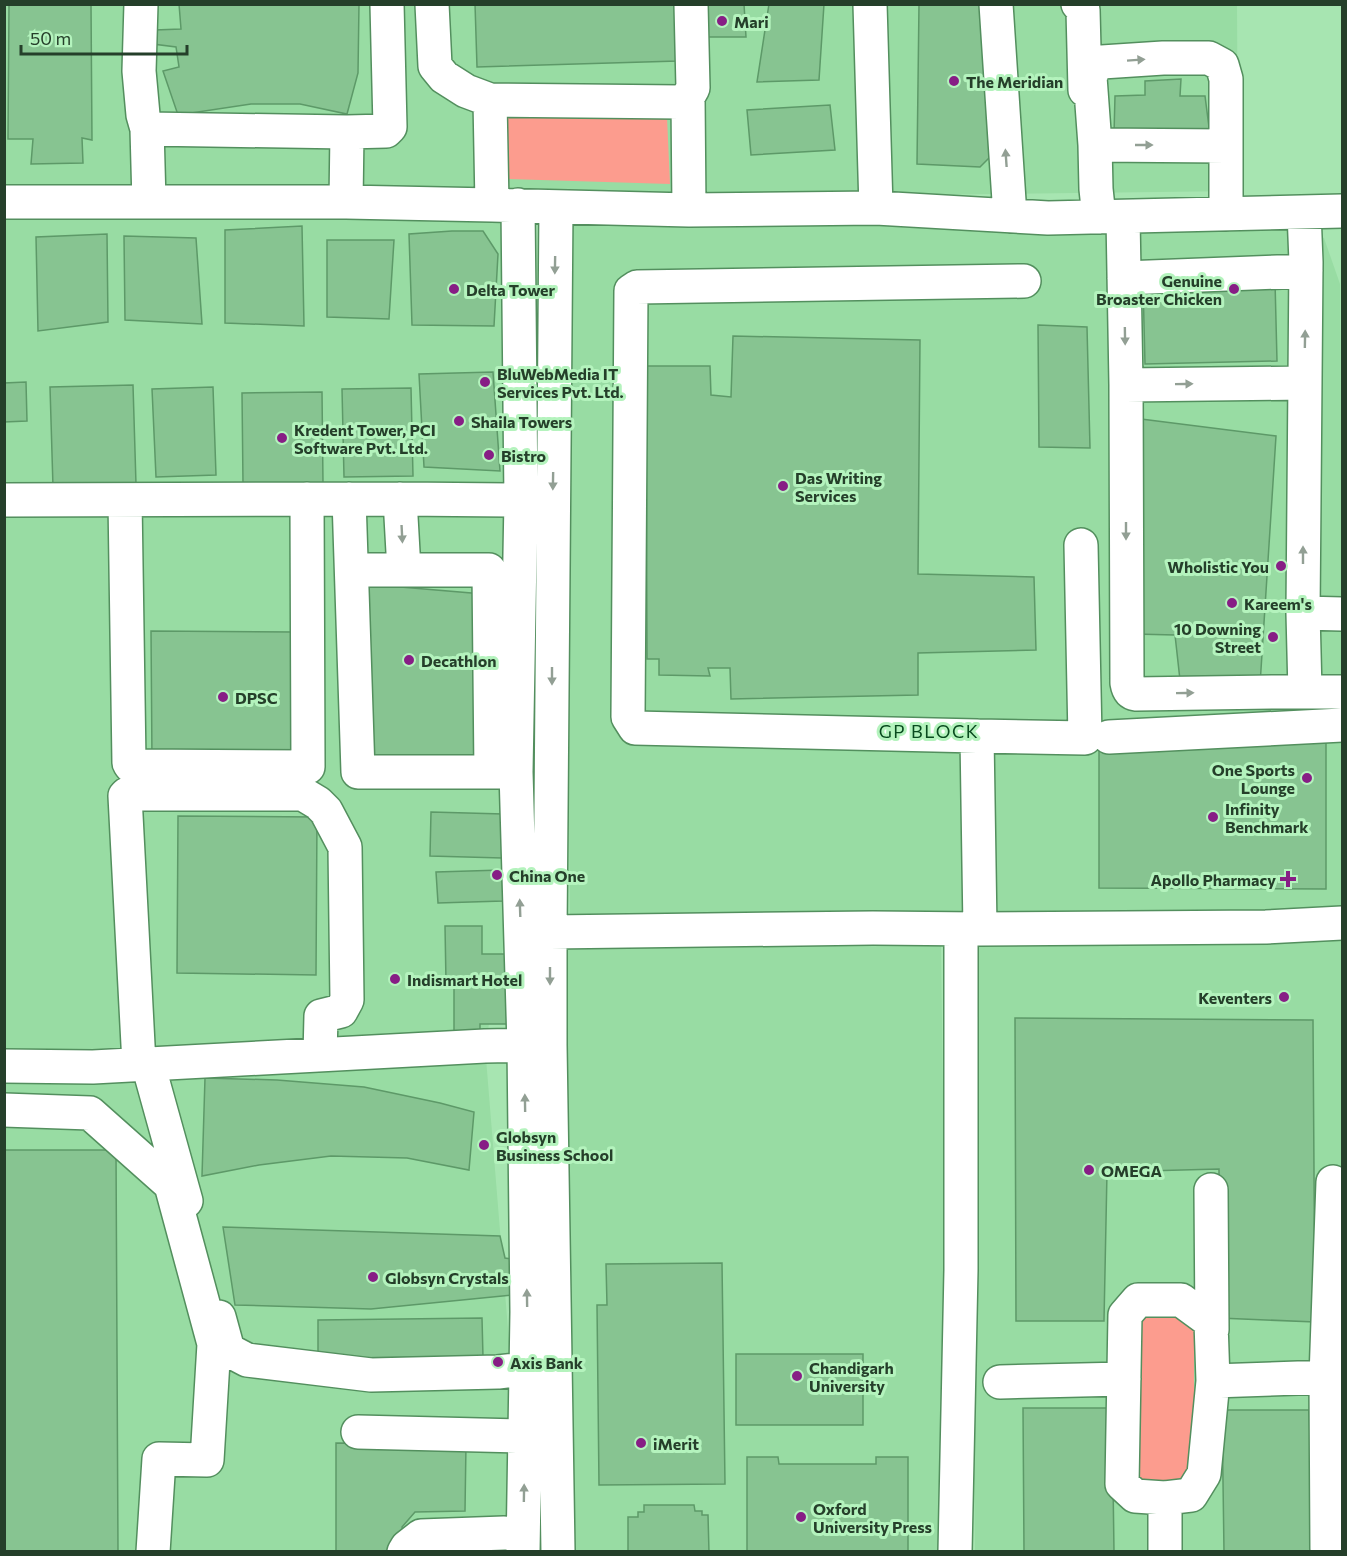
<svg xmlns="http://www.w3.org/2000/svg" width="1347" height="1556" font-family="Commissioner,sans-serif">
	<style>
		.built { fill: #98dca3 }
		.green { fill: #fc9c8e }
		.building { fill: #87c491; stroke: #5d9968; stroke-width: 1.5 }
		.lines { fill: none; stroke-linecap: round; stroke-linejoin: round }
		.minor-casing { stroke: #538f5e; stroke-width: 36 }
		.minor { stroke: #fff; stroke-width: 33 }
		.oneway { fill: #929f94 }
		.poi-dot { fill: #871e85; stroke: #b4f3bd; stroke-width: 2 }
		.labels { text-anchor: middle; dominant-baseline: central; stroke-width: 6; stroke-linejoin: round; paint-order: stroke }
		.poi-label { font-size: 16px; font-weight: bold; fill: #253f2a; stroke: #b4f3bd; text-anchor: start }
		.neighbourhood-label { font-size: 18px; letter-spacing: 1.5px; fill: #084a1e; stroke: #b4f3bd }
	</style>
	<rect width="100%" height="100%" fill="#a7e5b1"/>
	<!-- built -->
	<path class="built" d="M4,5H1237L1238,191L530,200L538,501L5,495Z
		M563,221L1297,227L1324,238L1340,284L1342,658V1551H975L968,947L1088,946L1099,913L570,923Z
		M529,513L534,779L485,1046L526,1551H5L4,516Z
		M941,946L949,1551L559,1552L563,947Z"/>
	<!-- green -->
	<path class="green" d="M503,114L667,117L670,184L505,179Z
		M1143,1303L1194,1320V1473L1181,1491L1137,1493L1131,1320Z"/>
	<!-- building -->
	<path class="building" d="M9,4H91L92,140L82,138L83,163L31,164L33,139H8Z
		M179,4H359L358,73L347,114L300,104H251L178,115L163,71L179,67L176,47L153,44L155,30L181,29Z
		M475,4H677L678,61L477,67Z
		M698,4H744L746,37H699Z
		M769,4H824L819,80L757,82Z
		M919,4H988L990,157L980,167L917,164Z
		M1181,79L1180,96H1205L1210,135L1114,134L1115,96L1145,95V81Z
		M830,105L835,150L751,155L747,110Z
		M302,226L304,326L225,323V230Z
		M452,231H483L498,254L494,326L412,325L409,234Z
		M107,234L108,322L38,331L36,237Z
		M124,236L196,238L202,324L125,320Z
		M327,240H394L389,319L327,317Z
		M1275,281L1277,361L1145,364L1143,284Z
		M1038,325L1087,327L1090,448L1039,447Z
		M733,336L920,340L918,574L1034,577L1036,650L918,653V695L731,699L730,668H708L710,676L659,675V659H647L646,366H710L711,395L731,397Z
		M493,372L500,471L424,467L419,374Z
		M26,382L27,421L4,422V383Z
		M133,385L136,484L53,487L50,387Z
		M213,387L216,475L156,477L152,389Z
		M411,388L413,476L344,477L342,389Z
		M322,392L323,483L243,484L242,393Z
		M1141,419L1276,436L1260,685L1180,680L1175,635L1134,634Z
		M365,584L483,594L484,756H374Z
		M151,631L295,632V763L152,762Z
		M1326,742V889L1099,888V747Z
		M431,812L503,814L502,858L430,856Z
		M178,816L317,817L316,975L177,973Z
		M502,870L503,901L438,903L436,872Z
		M445,926H482V954H509V1024H480V1035H454V982H446Z
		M1015,1018L1313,1020L1315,1322L1219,1318V1169L1107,1172L1104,1321H1016Z
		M205,1078L277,1080L364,1087L440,1103L474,1112L469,1170L407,1158L331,1156L259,1165L202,1176Z
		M4,1150H116L118,1552H4Z
		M223,1227L500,1236L505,1258L517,1260L513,1295L371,1309L235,1305Z
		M722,1263L725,1484L599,1485L597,1305H607L606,1264Z
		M482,1318L483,1357L318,1358V1320Z
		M736,1354H863V1425H736Z
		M1023,1408H1112L1114,1552H1024Z
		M1222,1410H1309L1314,1552H1224Z
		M336,1443L466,1444L465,1511L415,1512L402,1527L404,1539L389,1545L390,1552H336Z
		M747,1457H778L779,1464H876V1457H908V1552H747Z
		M644,1505H694L695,1511H702V1515H708L709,1552H628V1517H638V1512H644Z"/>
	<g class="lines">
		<defs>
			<path id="minor" d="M141,4L139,71L143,115L147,129L149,202
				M432,4L435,66L444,77L466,91L490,100L492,205
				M870,4L876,208
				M996,4L1010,216
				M1078,4L1083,10L1085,90
				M688,97L689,210
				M490,100L680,102L688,97L693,88L691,4
				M147,129L347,132L346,202
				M347,132L386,131L390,127L387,4
				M1095,145L1090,77L1094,68L1102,62L1163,58H1209L1222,65L1226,79V146
				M4,202H346L492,205L689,210L876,208L1048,218L1342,211
				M518,205L521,500L516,772L524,1045L527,1312L523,1552
				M556,207L550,932V1045L558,1552
				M1304,212L1306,262L1303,613L1305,692
				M1099,217L1096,189L1095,145L1226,146V214
				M1123,217L1126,385L1127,683C1128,689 1130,693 1136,694L1274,692H1342
				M1124,278L1306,271
				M1126,385L1305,383
				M349,499L358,772H516
				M400,499L404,570
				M4,500L400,499L521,500
				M125,500L129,763L131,766L308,767L307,499
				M352,570H489L491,772
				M1303,613L1342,614
				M977,736L1085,738L1081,545
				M1109,737L1342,725
				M980,929L977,736L635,728L628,717L631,291L637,287L1024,281
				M550,932L873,928L980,929L1266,927L1342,923
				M139,1064L125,796L127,794H303L318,803L326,811L345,847L347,1000L341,1011L321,1016L320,1055
				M148,1064L186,1201
				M4,1066L93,1067L485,1046L545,1045
				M4,1110L90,1113L171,1185L214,1344L207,1460L159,1459L153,1552
				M1211,1190L1212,1330
				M1138,1300H1181L1211,1322L1213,1381L1204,1474L1191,1495L1165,1498L1135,1496L1122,1484L1125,1315Z
				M219,1317L228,1350L247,1360L371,1375L498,1372L526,1369
				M1213,1381L1326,1377
				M1000,1382L1124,1379
				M358,1432L525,1436
				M1327,1549L1326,1377L1333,1182
				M404,1552L407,1547L421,1536L504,1533
				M955,1552L961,1270V929
				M1165,1552V1498"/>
		</defs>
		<!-- minor casing -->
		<use href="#minor" class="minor-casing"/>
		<!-- minor -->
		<use href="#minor" class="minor"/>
	</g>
	<!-- one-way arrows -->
	<defs><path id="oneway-solid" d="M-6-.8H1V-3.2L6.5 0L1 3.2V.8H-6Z" transform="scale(1.5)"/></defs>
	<g class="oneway">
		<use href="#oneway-solid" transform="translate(1136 60) rotate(-4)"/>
		<use href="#oneway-solid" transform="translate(1144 145)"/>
		<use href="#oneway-solid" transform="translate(1006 158) rotate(-94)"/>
		<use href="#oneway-solid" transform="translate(555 265) rotate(91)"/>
		<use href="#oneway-solid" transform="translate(1125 336) rotate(89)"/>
		<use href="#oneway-solid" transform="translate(1305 339) rotate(-89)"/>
		<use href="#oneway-solid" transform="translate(1184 384) rotate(-1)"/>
		<use href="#oneway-solid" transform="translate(553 481) rotate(91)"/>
		<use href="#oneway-solid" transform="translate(1126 531) rotate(90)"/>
		<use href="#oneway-solid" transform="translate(402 534) rotate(87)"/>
		<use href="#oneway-solid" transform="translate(1303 555) rotate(-90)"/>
		<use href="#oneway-solid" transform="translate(552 676) rotate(90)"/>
		<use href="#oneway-solid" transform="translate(1185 693) rotate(-1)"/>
		<use href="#oneway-solid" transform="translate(520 908) rotate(-92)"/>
		<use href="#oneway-solid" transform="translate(550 976) rotate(90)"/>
		<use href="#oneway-solid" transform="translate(525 1103) rotate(-91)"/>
		<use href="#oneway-solid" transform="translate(527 1298) rotate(-91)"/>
		<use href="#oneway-solid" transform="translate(524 1493) rotate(-89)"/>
	</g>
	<!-- markers -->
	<g class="poi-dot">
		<circle cx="722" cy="21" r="6"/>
		<circle cx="954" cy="81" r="6"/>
		<circle cx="454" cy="289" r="6"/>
		<circle cx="1234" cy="289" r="6"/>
		<circle cx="485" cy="382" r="6"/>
		<circle cx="459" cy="421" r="6"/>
		<circle cx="282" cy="438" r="6"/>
		<circle cx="489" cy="455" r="6"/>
		<circle cx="783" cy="486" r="6"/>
		<circle cx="1281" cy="566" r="6"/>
		<circle cx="1232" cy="603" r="6"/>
		<circle cx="1273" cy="637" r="6"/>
		<circle cx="409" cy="660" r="6"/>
		<circle cx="223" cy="697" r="6"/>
		<circle cx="1307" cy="778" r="6"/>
		<circle cx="1213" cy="817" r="6"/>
		<circle cx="497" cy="875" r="6"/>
		<path d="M1285 870h6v6h6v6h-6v6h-6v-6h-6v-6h6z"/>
		<circle cx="395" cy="979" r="6"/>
		<circle cx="1284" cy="997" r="6"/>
		<circle cx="484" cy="1145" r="6"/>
		<circle cx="1089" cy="1170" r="6"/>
		<circle cx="373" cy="1277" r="6"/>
		<circle cx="498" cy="1362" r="6"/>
		<circle cx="797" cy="1376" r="6"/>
		<circle cx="641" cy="1443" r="6"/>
		<circle cx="801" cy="1517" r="6"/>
	</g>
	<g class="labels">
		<!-- poi labels -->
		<g class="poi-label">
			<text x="734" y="21">Mari</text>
			<text x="966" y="81">The Meridian</text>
			<text x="1222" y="280" text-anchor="end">Genuine<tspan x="1222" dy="18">Broaster Chicken</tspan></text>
			<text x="466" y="289">Delta Tower</text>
			<text x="497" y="373">BluWebMedia IT<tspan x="497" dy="18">Services Pvt. Ltd.</tspan></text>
			<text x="471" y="421">Shaila Towers</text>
			<text x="294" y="429">Kredent Tower, PCI<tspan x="294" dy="18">Software Pvt. Ltd.</tspan></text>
			<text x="501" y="455">Bistro</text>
			<text x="795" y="477">Das Writing<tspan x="795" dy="18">Services</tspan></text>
			<text x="1269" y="566" text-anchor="end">Wholistic You</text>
			<text x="1244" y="603">Kareem's</text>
			<text x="1261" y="628" text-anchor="end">10 Downing<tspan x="1261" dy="18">Street</tspan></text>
			<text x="421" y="660">Decathlon</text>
			<text x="235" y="697">DPSC</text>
			<text x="1295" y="769" text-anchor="end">One Sports<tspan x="1295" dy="18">Lounge</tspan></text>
			<text x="1225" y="808">Infinity<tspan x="1225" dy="18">Benchmark</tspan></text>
			<text x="509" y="875">China One</text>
			<text x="1276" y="879" text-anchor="end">Apollo Pharmacy</text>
			<text x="407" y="979">Indismart Hotel</text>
			<text x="1272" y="997" text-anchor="end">Keventers</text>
			<text x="496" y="1136">Globsyn<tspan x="496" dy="18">Business School</tspan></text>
			<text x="1101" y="1170">OMEGA</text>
			<text x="385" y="1277">Globsyn Crystals</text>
			<text x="510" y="1362">Axis Bank</text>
			<text x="809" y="1367">Chandigarh<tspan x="809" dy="18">University</tspan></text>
			<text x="653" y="1443">iMerit</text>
			<text x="813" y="1508">Oxford<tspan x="813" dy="18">University Press</tspan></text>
		</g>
		<!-- neighbourhood labels -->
		<g class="neighbourhood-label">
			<text x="929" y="731">GP BLOCK</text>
		</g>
	</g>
	<!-- border -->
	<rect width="1347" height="1556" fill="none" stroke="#253f2a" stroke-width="12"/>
	<!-- scale -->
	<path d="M21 45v9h166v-9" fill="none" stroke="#253f2a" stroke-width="3"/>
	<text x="30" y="45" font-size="18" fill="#253f2a" stroke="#b4f3bd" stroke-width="4.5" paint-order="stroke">50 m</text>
</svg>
